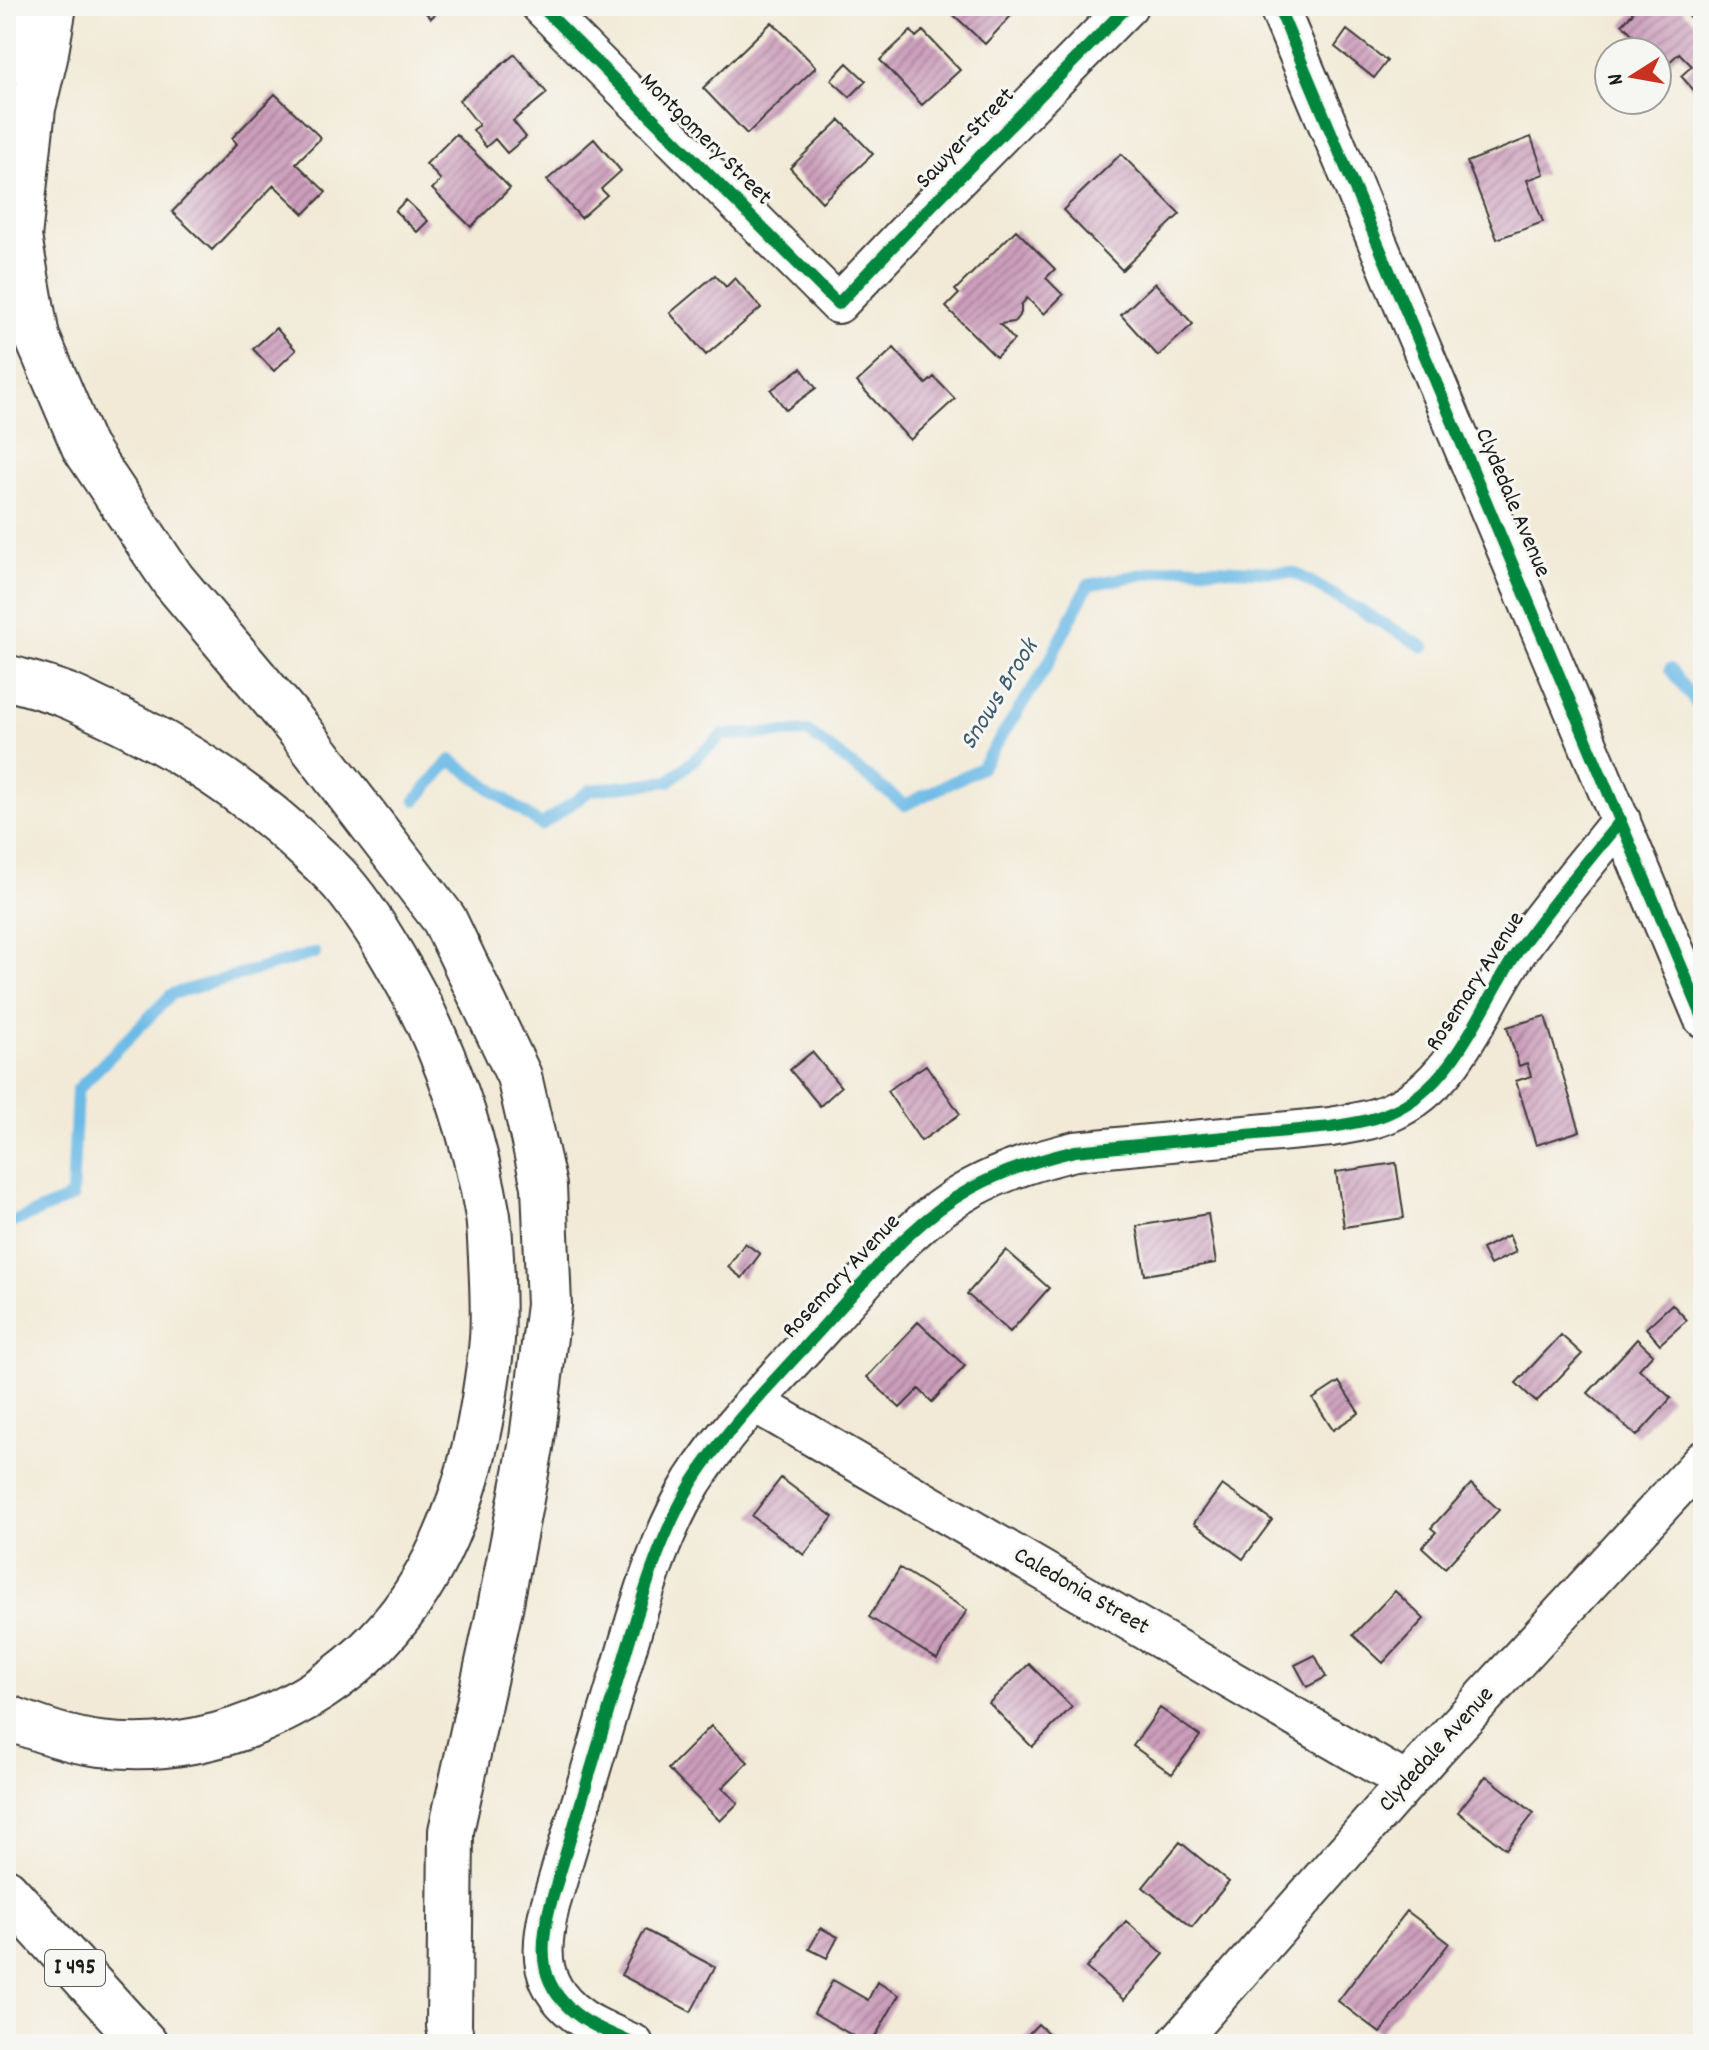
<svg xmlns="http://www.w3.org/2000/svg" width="1709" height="2050" font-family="Dekko,sans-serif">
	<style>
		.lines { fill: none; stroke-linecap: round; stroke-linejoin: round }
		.stream { stroke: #6cbae6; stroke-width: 12 }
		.building { fill: url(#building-hatch) }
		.minor-casing { stroke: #3c3b38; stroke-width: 42 }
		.primary-casing { stroke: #3c3b38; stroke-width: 48 }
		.motorway-casing { stroke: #3c3b38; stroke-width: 48 }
		.minor { stroke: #fff; stroke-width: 38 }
		.primary { stroke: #fff; stroke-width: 44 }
		.motorway { stroke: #fff; stroke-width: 44 }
		.cycleway-casing { stroke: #f6f6f2; stroke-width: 17 }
		.cycleway { stroke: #00873e; stroke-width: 12 }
		.labels { text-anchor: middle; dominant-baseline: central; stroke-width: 6; stroke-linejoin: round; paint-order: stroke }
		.shield { fill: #f6f6f2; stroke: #5d5d5c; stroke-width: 2 }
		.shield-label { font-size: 22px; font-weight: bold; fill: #1c1c1c }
		.street-label { font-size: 24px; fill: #1c1c1c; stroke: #f6f6f2 }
		.water-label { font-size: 26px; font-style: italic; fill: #3c5b6d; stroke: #f6f6f2 }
	</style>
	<defs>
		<pattern id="building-hatch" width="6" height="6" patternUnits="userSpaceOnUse" patternTransform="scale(2)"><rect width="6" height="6" fill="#cc9ebc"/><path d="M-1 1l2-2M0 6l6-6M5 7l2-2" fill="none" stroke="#a58098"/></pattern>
	</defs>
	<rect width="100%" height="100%" fill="#f6f6f2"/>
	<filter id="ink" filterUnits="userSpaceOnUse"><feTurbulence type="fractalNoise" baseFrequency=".0125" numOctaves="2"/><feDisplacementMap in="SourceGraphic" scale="16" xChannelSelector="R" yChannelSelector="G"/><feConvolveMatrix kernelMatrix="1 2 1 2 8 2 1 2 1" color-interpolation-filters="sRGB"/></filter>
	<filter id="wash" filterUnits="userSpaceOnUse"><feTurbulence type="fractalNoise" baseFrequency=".006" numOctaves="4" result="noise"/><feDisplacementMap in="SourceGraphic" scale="32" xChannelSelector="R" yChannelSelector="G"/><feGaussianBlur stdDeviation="1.8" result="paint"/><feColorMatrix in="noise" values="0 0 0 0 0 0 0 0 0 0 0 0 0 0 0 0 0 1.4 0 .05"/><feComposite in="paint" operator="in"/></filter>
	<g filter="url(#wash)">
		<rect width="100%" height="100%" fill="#f2ead7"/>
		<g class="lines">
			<!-- stream -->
			<path class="stream" d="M1670,669L1703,712
				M416,800L451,760L541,825L591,790L669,781L723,735L808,732L905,805L981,768L1047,666L1088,585L1180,567L1295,573L1424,647
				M6,1225L72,1197L77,1090L172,994L315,953"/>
		</g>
		<g id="blocks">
			<!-- building -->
			<path class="building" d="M419,6H444L431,18Z
				M944,6H1020L985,44Z
				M1626,6H1679L1703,31V92L1699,96L1681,76L1692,66L1679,53L1664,67L1657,59V52H1650L1622,24L1633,13Z
				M772,22L816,67L747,134L703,88Z
				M1347,30L1387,61L1374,78L1335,47Z
				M911,31L916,37L923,31L960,70L922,105L880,60Z
				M515,54L547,93L513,121L526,137L507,153L495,139L486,147L473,130L479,125L459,100Z
				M847,63L866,81L850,97L831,80Z
				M275,94L321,138L296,163L326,192L304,214L274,185L212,250L172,212L237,144L232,138Z
				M840,120L873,154L822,202L790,168Z
				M456,134L510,188L471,227L432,189L441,180L426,164Z
				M1531,137L1544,174L1527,180L1543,222L1497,239L1467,162Z
				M594,139L621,171L601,189L607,195L581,218L547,180Z
				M1121,154L1180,214L1122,270L1063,210Z
				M406,200L428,221L417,232L395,211Z
				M1016,230L1055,269L1046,278L1063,295L1044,314L1027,298L1021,305V313L1014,322L1000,324L1014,340L996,357L946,307L959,294L955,290Z
				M715,275L726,287L735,278L761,308L706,355L670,313Z
				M1155,283L1193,324L1158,356L1121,315Z
				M276,328L296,350L274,371L253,349Z
				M894,348L926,384L934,377L955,399L910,440L857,382Z
				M801,368L816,388L786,410L771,390Z
				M1545,1016L1580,1131L1536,1145L1516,1081L1531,1076L1527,1063L1519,1066L1507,1027Z
				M812,1052L841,1087L820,1106L790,1070Z
				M926,1065L960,1114L921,1141L887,1091Z
				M1396,1163L1404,1218L1344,1227L1336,1172Z
				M1208,1214L1216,1263L1145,1275L1137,1226Z
				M1509,1235L1516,1252L1490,1265L1482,1249Z
				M745,1243L760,1254L742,1278L728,1267Z
				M1006,1250L1049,1288L1010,1332L967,1294Z
				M1672,1304L1687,1320L1660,1344L1646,1328Z
				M918,1322L965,1366L932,1402L919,1389L900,1408L867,1377Z
				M1561,1335L1582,1354L1536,1402L1516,1383Z
				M1637,1339L1653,1354L1639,1369L1671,1398L1637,1436L1588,1393Z
				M1339,1382L1359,1413L1333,1430L1313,1399Z
				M781,1478L833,1517L804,1555L752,1516Z
				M1471,1484L1499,1510L1445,1568L1422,1547L1436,1532L1431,1528Z
				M1222,1485L1272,1520L1243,1559L1194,1523Z
				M900,1568L967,1610L937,1659L869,1617Z
				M1395,1591L1424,1619L1383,1663L1353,1635Z
				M1315,1655L1326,1677L1307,1687L1295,1665Z
				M1029,1664L1072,1707L1032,1747L989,1703Z
				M1160,1708L1200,1736L1172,1774L1133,1746Z
				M711,1726L748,1762L722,1788L738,1803L720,1821L668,1769Z
				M1486,1776L1534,1813L1506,1849L1458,1812Z
				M1180,1842L1229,1882L1192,1927L1143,1887Z
				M1407,1911L1449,1943L1380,2033L1338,2001Z
				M1126,1921L1164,1954L1124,2000L1086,1968Z
				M821,1928L838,1937L827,1958L809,1949Z
				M645,1930L715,1967L691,2012L621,1975Z
				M833,1980L868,2000L877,1982L899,1995L871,2044H867L814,2013Z
				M1038,2024L1060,2044H1019Z"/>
		</g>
	</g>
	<g filter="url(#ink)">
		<use href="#blocks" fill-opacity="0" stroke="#3c3b38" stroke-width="2"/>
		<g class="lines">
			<defs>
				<path id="minor" d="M541,6L838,304L934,203L1128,6
					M1278,6L1703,1018
					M755,1403L1406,1782
					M634,2044C617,2036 598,2029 583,2019C539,1989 538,1953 550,1906C572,1831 595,1755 618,1679C638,1612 656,1542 693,1481C730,1423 784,1371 830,1319C873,1272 915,1219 972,1188C1005,1170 1039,1160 1075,1151L1331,1127C1352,1123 1372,1121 1391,1112C1459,1082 1481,1002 1522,945C1553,902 1588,861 1621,820
					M1176,2044L1435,1750L1703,1460"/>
				<path id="primary" d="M6,63L44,6"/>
				<path id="motorway" d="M54,6L45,58L33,108L19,237L37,337L84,447L173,580L300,731L444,919L519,1076L544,1186L549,1305L531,1447L500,1608L451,1831L449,2026L452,2044
					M6,677C27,683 48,688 68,696C81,701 93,708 105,713C180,748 248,792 308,849C317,858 328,867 337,877C359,901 377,930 393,957C441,1037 472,1125 488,1216C490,1230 490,1244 491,1257C492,1284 494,1312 492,1339C491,1352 489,1366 487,1379C476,1461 452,1547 401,1614C371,1653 332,1685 289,1707C231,1738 165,1752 100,1744C67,1740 36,1728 6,1717
					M6,1891L145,2044"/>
			</defs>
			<!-- minor casing -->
			<use href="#minor" class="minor-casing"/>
			<!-- primary casing -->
			<use href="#primary" class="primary-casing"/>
			<!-- motorway casing -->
			<use href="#motorway" class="motorway-casing"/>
			<!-- minor -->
			<use href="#minor" class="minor"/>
			<!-- primary -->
			<use href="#primary" class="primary"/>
			<!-- motorway -->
			<use href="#motorway" class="motorway"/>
			<defs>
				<path id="cycleway" d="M541,6L838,304L934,203L1128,6
					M1278,6L1703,1018
					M634,2044C617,2036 598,2029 583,2019C539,1989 538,1953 550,1906C572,1831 595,1755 618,1679C638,1612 656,1542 693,1481C730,1423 784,1371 830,1319C873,1272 915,1219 972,1188C1005,1170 1039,1160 1075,1151L1331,1127C1352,1123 1372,1121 1391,1112C1459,1082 1481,1002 1522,945C1553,902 1588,861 1621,820"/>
			</defs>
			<!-- cycleway casing -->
			<use href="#cycleway" class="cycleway-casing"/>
			<!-- cycleway -->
			<use href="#cycleway" class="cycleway"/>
		</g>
	</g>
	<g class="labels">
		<!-- shield labels -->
		<rect class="shield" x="45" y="1950" width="60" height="36" rx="6"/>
		<g class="shield-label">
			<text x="75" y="1968">I 495</text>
		</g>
		<!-- street labels -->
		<g class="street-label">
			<text transform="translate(966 139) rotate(-46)">Sawyer Street</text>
			<text transform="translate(705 140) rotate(45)">Montgomery Street</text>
			<text transform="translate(1512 503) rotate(67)">Clydedale Avenue</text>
			<text transform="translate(1476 982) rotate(-57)">Rosemary Avenue</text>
			<text transform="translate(842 1277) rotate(-47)">Rosemary Avenue</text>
			<text transform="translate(1081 1592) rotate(30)">Caledonia Street</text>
			<text transform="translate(1437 1750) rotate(-48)">Clydedale Avenue</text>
		</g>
		<!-- water labels -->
		<g class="water-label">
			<text transform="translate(1000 695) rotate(-58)">Snows Brook</text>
		</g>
	</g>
	<!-- margin -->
	<rect width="1709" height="2050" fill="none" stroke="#f6f6f2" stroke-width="32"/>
	<!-- north arrow -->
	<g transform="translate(1633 76) rotate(259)"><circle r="38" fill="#f6f6f2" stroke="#9f9f9c" stroke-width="2"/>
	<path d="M0-6L14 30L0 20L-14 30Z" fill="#c8321e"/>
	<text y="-12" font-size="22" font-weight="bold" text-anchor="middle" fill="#1c1c1c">N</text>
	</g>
</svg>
